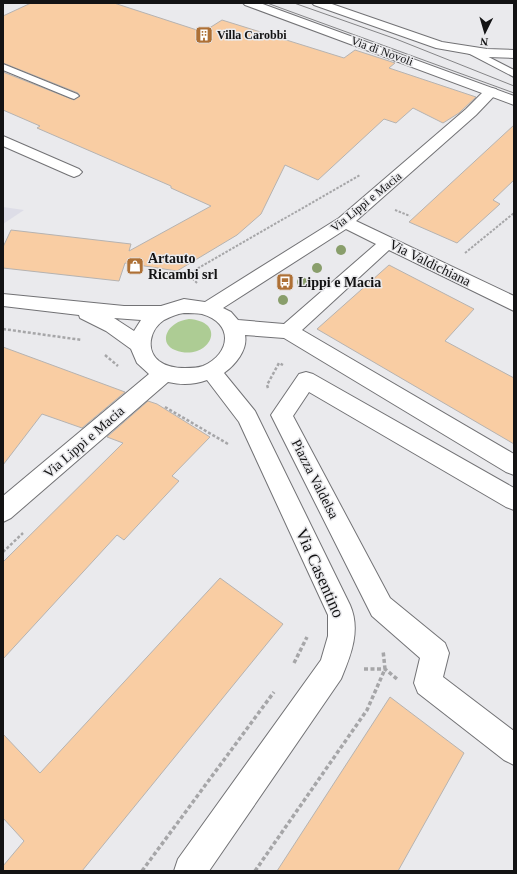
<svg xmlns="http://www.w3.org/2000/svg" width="517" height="874" font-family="'Times New Roman',serif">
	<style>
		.built { fill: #dddde7 }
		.green { fill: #adcc94 }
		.building { fill: #f9cda3; stroke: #b6b3b1 }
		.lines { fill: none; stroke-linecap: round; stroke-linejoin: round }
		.service-casing { stroke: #727275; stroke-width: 2 }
		.pedestrian-casing { stroke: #727275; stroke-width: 2 }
		.minor-casing { stroke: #727275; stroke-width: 2 }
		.tertiary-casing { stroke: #727275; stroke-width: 2 }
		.path-far2 { stroke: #a6a6a8; stroke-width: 2; stroke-dasharray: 2.5 1.5; stroke-linecap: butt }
		.path-far1 { stroke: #a6a6a8; stroke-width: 2.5; stroke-dasharray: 3 2; stroke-linecap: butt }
		.path { stroke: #a6a6a8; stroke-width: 3.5; stroke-dasharray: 4 2.5; stroke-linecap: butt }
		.service { fill: #fff; fill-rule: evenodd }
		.pedestrian { fill: #fff; fill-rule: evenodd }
		.minor { fill: #fff; fill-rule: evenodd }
		.tertiary { fill: #fff; fill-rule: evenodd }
		.tram { stroke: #858587; stroke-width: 1 }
		.tree { fill: #899e6b }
		.labels { text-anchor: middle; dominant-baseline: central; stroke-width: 3; stroke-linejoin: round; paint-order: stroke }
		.far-poi-label { font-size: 12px; font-weight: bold; fill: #131314; stroke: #eaeaed; text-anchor: start }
		.far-street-label { font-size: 12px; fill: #131314; stroke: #eaeaed }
		.poi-label { font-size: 14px; font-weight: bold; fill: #131314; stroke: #eaeaed; text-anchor: start }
		.street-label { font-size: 14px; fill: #131314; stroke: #eaeaed }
		.near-street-label { font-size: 17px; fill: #131314; stroke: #eaeaed }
	</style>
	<rect width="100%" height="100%" fill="#eaeaed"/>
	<!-- built -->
	<path class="built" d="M3,207L24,210L3,224Z"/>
	<!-- green -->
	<path class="green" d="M189,319C230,322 208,363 175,350C162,345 164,331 175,324C179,321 184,320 189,319Z"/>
	<!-- building -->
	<path class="building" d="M31,3H114L203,32L222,20L344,58L355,50L395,63L389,68L476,97L459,113L443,123L413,108L396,123L384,119L318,180L285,165L261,214L237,235L177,271L125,263L119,281L3,268V247L11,230L131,244L129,251L211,206L171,188V186L37,128L40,126L3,110V72L74,100L80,96L78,93L3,63V16Z
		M514,125V180L493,200L500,204L457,243L409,222Z
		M389,265L474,309L445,341L514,378V444L317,329Z
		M3,347L125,392L82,428L42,414L3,465Z
		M148,401L157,404L210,437L172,476L179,481L124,540L117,535L3,659V562L123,443L107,437Z
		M220,578L283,624L82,871H3V866L24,841L3,818V734L40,773Z
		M390,697L464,753L398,871H277Z"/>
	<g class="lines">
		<defs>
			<path id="service" d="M471,48L514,70V77L468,53L467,51Z
				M3,64L77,94L79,96L74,99L71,98L3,70Z"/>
			<path id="pedestrian" d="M306,372L313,374L514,488V510L506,507L309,392L293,416L390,598L445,643L449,653L443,677L514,731V765L504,760L418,693L414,683L420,658L372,616L271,415L299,374Z"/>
			<path id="minor" d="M491,88L496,89L498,92L476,115L356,221L514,296V311L389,250L302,330L514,454V475L506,472L284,338L245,335C248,350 235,365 224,373L255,411L350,605C361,630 351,655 341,679L209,871H174L178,859L321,660L328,636V615L239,422L207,380C194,385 181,385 168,382L11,518L3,522V496L149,374L137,363L131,349L106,331L80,318L79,315L3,306V294L124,306H161L184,299L205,302L339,218L466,109L486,89ZM346,229L376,244L284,324L238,320L231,312L223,308ZM184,313C190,313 196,313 202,314C234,323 231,354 203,366C197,368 192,368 185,368C176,368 167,367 159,361C145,350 150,329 164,320C170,317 177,314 184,313ZM114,318L141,320L134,331Z
				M3,136L79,169L82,172L79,175L74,177L69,175L3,146Z"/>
			<path id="tertiary" d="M243,3H260L514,96V105L245,5Z
				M312,3H329L442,42L487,49L514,50V58L487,57L436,48L314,5Z"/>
		</defs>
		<!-- service casing -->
		<use href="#service" class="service-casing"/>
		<!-- pedestrian casing -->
		<use href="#pedestrian" class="pedestrian-casing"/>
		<!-- minor casing -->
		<use href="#minor" class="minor-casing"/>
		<!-- tertiary casing -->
		<use href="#tertiary" class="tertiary-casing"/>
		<!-- path-far2 -->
		<path class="path-far2" d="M395,210L410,216
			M465,253L514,213
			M197,283L188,274L360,175"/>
		<!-- path-far1 -->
		<path class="path-far1" d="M3,329L82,340
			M105,355L118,366
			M268,388L267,385L279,363L283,365
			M165,407L228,444
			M3,552L23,533"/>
		<!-- path -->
		<path class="path" d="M294,663L307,637
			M364,669H385L397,679
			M142,871L274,692
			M255,871L367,710L385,669L383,650"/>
		<!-- service -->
		<use href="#service" class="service"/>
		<!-- pedestrian -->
		<use href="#pedestrian" class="pedestrian"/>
		<!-- minor -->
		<use href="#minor" class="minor"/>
		<!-- tertiary -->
		<use href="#tertiary" class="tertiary"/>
		<!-- tram -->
		<path class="tram" d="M267,3L514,93
			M294,3L396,39L514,86"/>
	</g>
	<!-- trees -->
	<g class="tree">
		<circle cx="341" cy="250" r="5"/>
		<circle cx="317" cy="268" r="5"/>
		<circle cx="302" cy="282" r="5"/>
		<circle cx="283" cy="300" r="5"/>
	</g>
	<!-- icons -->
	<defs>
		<symbol id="building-square" viewBox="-11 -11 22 22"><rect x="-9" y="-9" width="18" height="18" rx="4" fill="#ae7035" stroke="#eaeaed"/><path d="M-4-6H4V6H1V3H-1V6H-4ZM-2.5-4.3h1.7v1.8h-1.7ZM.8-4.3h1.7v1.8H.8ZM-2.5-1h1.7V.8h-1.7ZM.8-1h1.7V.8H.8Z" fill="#fff"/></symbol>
		<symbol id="shop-square" viewBox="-11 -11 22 22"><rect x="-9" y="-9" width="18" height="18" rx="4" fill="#ae7035" stroke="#eaeaed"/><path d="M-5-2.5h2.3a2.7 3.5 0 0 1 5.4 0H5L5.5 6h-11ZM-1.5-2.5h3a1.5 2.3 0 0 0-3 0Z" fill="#fff"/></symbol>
		<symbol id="bus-square" viewBox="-11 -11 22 22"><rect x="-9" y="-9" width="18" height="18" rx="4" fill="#ae7035" stroke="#eaeaed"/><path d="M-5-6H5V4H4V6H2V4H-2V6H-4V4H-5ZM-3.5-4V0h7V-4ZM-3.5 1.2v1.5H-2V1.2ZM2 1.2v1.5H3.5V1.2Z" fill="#fff"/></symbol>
	</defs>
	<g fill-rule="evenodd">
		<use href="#building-square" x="194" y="25" width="20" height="20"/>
		<use href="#shop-square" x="125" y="256" width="20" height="20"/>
		<use href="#bus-square" x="275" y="272" width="20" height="20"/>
	</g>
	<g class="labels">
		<!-- far-poi labels -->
		<g class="far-poi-label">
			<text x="217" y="35">Villa Carobbi</text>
		</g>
		<!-- far-street labels -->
		<g class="far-street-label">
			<text transform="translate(382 51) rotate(20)">Via di Novoli</text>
			<text transform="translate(366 202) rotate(-39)">Via Lippi e Macia</text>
		</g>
		<!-- poi labels -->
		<g class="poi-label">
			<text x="148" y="258">Artauto<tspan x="148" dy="16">Ricambi srl</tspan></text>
			<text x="298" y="282">Lippi e Macia</text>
		</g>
		<!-- street labels -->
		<g class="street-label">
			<text transform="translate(430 263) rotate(26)">Via Valdichiana</text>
			<text transform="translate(84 442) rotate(-41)">Via Lippi e Macia</text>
			<text transform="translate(315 479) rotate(63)">Piazza Valdelsa</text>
		</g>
		<!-- near-street labels -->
		<g class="near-street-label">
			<text transform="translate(320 573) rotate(66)">Via Casentino</text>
		</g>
	</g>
	<!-- border -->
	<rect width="517" height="874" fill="none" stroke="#131314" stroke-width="8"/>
	<!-- north arrow -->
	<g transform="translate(485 32) rotate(185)" stroke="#eaeaed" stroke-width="3" paint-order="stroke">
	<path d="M0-3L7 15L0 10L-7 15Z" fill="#131314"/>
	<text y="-6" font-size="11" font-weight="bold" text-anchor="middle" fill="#131314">N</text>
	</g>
</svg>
